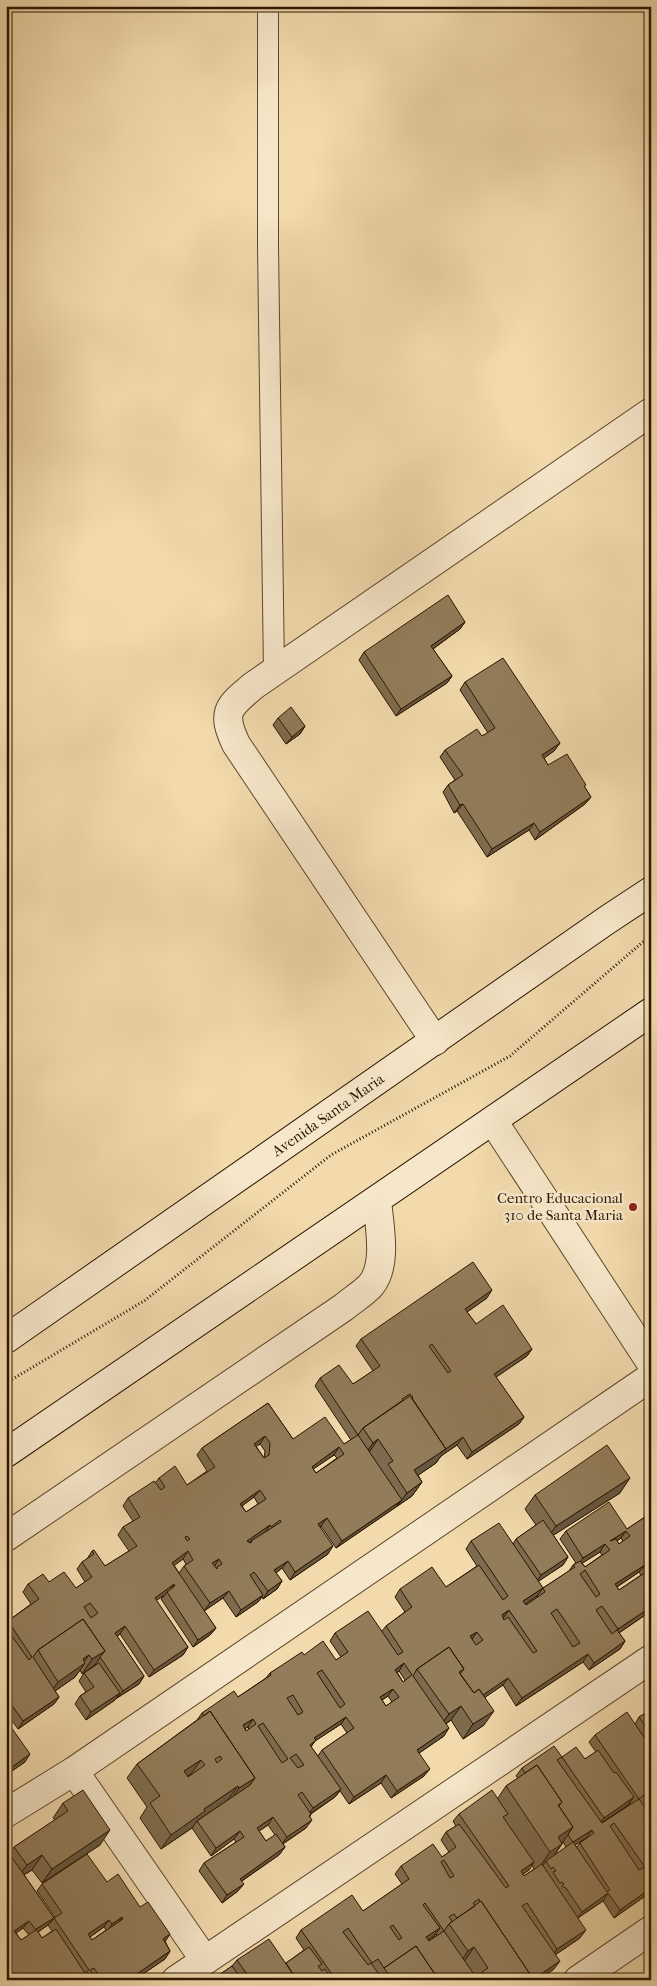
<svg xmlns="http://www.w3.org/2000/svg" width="657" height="1986" font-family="'IM FELL French Canon',serif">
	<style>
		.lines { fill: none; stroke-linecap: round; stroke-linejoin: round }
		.service-casing { stroke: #5d472b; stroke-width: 22 }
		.minor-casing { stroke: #5d472b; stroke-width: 30 }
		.tertiary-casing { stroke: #5d472b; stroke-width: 30 }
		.secondary-casing { stroke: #2b1600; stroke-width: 30 }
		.path { stroke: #2b1600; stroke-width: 3; stroke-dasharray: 1 2.5; stroke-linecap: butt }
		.service { stroke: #f7e7ca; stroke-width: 20 }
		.minor { stroke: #f7e7ca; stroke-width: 28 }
		.tertiary { stroke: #f7e7ca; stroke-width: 28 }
		.secondary { stroke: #f7e7ca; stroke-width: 28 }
		.wall { fill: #7e6b4d; stroke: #2b1600; fill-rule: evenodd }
		.shaded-wall { fill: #66573f; stroke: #2b1600 }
		.building { fill: #927c5a; stroke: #2b1600; fill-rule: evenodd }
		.poi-dot { fill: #8f2418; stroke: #f7e7ca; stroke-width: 2 }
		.labels { text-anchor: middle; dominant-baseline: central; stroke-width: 4.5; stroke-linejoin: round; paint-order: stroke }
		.street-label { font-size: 15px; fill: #2b1600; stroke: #f7e7ca }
		.poi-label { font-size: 15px; fill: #2b1600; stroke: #f7e7ca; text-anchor: end }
	</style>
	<rect width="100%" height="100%" fill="#f2daad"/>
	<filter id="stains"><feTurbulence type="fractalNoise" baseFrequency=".004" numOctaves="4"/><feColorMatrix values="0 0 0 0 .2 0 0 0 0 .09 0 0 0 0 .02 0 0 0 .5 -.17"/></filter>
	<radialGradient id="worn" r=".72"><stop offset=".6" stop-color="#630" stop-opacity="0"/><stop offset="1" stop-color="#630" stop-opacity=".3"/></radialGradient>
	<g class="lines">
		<defs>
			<path id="service" d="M268,6V247L274,671"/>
			<path id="minor" d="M435,1041L236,744C221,712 228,707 253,686L651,412
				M6,1537L344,1307C352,1300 364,1293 371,1285C388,1264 379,1225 377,1200
				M74,1771L204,1959
				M6,1813L74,1771L651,1377
				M176,1980L651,1659
				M578,1980L651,1930"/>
			<path id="tertiary" d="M493,1121L651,1363"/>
			<path id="secondary" d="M6,1339L607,920L651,891
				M6,1453L651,1012"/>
		</defs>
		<!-- service casing -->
		<use href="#service" class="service-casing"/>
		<!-- minor casing -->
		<use href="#minor" class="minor-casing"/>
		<!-- tertiary casing -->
		<use href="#tertiary" class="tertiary-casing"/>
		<!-- secondary casing -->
		<use href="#secondary" class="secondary-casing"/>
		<!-- path -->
		<path class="path" d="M6,1383L144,1301L331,1155L510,1056L651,935"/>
		<!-- service -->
		<use href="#service" class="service"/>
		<!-- minor -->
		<use href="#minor" class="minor"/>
		<!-- tertiary -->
		<use href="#tertiary" class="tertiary"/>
		<!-- secondary -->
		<use href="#secondary" class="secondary"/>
	</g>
	<!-- wall -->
	<path class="wall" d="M465,622L460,629L433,649L452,676L447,683L396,716L359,660L364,652Z
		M465,682L560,743L554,751L544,758L548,765L584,786L591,797L585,804L535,840L529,830L487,857L457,811L454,813L443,792L448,785L455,780L440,757L445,750L482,736L488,733L460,690Z
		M278,718L305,726L300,734L286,744L273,725Z
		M487,1298L467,1312L476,1324L532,1349L527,1356L496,1377L524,1417L519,1424L467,1459L457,1445L441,1456L436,1463L418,1475L422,1482L412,1496L336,1548L321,1526L320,1527L328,1554L290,1580L282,1568L276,1573L282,1581L277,1589L263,1599L262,1597L258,1602L236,1617L223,1598L204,1611L216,1628L210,1635L193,1647L161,1599L165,1595L156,1600L188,1647L183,1655L149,1677L120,1634L117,1636L144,1676L139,1684L117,1698L115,1700L86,1720L75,1704L80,1696L86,1692L79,1681L84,1673L95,1666V1665L82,1674L80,1670L75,1677L55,1691L59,1697L54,1704L18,1729L6,1712V1624L8,1621L31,1604L23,1592L28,1584L49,1582L76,1588L85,1582L77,1569L82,1562L87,1559L92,1551L105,1566L129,1551L118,1535L123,1527L133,1521L123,1506L128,1498L156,1482L159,1478L187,1485L207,1471L197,1455L202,1448L268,1403L293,1439L344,1444L351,1440L315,1386L320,1378L353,1384L373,1371L356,1346L361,1339ZM260,1444L265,1451L264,1458L256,1446ZM334,1455L337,1458L316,1473L313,1469ZM254,1497L258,1504L246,1512L242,1506ZM183,1559L186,1564L184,1566L179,1573L174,1565Z
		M620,1493L553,1535L568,1557L563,1565L538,1581L543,1588L569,1571L573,1565L576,1563L560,1539L566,1531L627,1529L651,1513V1611L619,1633L625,1641L620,1649L589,1670L583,1662L516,1706L503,1685L485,1697L484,1725L463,1739L451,1720L446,1724L444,1736L419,1753L424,1776L391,1798L381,1783L349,1804L340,1791L335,1797L311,1814L306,1828L283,1844L285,1847L279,1855L242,1881L238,1891L222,1903L199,1871L204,1863L236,1842L234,1839L211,1856L192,1828L161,1849L140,1818L147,1807L127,1778L137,1764L197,1720L202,1713L238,1697L266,1678L270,1673L304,1655L336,1660L341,1657L330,1641L335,1633L382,1631L386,1626L405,1612L395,1597L400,1589L446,1587L477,1566L466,1549L471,1541L513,1544L516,1539L536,1525L525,1509L535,1495ZM621,1538L623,1541L619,1544L617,1541ZM600,1552L602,1555L585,1567L582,1563ZM639,1572L641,1575L619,1590L617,1587ZM537,1596L538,1597L526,1605L525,1604ZM399,1671L405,1680L403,1682L397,1672ZM388,1696L392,1702L386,1706L382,1700ZM341,1724L347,1733L322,1750L318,1756L311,1747L315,1741ZM248,1727L249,1729L246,1731L245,1728ZM268,1825L275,1835L266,1841L259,1831Z
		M651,1710V1892L614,1918L603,1901L578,1918L580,1938L555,1955L554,1969L538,1980H212L232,1966L237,1960L286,1963L304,1950L296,1938L301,1930L363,1911L402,1884L395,1874L401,1866L442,1857L449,1852L441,1840L446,1832L456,1826L453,1821L459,1814L498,1798L506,1786L518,1778L516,1776L522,1768L562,1757L585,1759L596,1752L589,1742L595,1735L635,1724L639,1717ZM630,1802L631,1803L602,1823L628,1805ZM586,1838L580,1843L577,1847L575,1845ZM563,1842L566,1847L554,1856L562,1844ZM532,1865L534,1869L524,1876L523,1874L529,1870ZM436,1934L437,1935L429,1941L428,1940L434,1936Z
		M6,1720L25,1762L6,1775Z
		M63,1803L100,1845L42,1883L32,1870L24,1875L54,1918L55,1917L37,1891L42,1884L107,1882L140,1907L165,1941L170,1951L165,1959L134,1980H6V1849L10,1854L14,1847L55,1820L53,1818ZM54,1918L48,1925L52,1931L42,1938L38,1932L48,1925ZM104,1927L106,1930L92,1940L90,1937ZM23,1928L29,1935L21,1940L16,1933Z"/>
	<!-- shaded-wall -->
	<path class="shaded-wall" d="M465,622L460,629L426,654L431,646Z
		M452,676L447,683L396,716L401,709Z
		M305,726L300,734L286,744L292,737Z
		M560,743L554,751L537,763L542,755Z
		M591,797L585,804L535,840L540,832Z
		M463,804L457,811L454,813L460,805Z
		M534,823L529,830L487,857L492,849Z
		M492,1290L487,1298L460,1317L465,1309Z
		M532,1349L527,1356L489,1382L494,1374Z
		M524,1417L519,1424L467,1459L472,1452Z
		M265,1436L260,1444L249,1451L254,1444Z
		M463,1437L457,1445L441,1456L436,1463L404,1485L414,1470Z
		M378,1439L368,1454L363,1457L373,1443Z
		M339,1447L334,1455L306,1474L312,1467Z
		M630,1478L620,1493L546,1540L556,1526Z
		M422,1482L412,1496L396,1507L407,1493Z
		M260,1490L254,1497L235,1511L240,1504Z
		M402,1500L396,1507L336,1548L342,1541Z
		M327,1518L321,1526L313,1531L318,1524Z
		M270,1525L265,1533L251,1541L249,1544L247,1541Z
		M626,1531L621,1538L607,1547L610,1541Z
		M605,1544L600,1552L578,1566L583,1558Z
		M333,1546L328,1554L290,1580L295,1572Z
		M188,1551L183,1559L167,1571L172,1563Z
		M568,1557L563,1565L536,1583L541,1575Z
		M219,1559L214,1567L212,1563Z
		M288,1561L282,1568L269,1578L274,1570Z
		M645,1565L639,1572L609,1592L615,1584Z
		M282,1581L277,1589L263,1599L268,1591Z
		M174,1584L169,1592H167L165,1595L149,1605L155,1598Z
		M543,1588L537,1596L518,1609L523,1601Z
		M229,1591L223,1598L204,1611L210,1603Z
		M263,1595L258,1602L236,1617L241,1610Z
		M651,1607V1611L613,1637L618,1629Z
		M509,1610L504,1617L496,1623L502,1615Z
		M125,1626L120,1634L110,1641L115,1633Z
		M216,1628L210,1635L193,1647L198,1640Z
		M477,1632L472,1639L470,1636Z
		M625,1641L620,1649L589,1670L594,1663Z
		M188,1647L183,1655L149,1677L154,1670Z
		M105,1651L95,1665L82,1674L92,1659Z
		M588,1654L583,1662L516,1706L522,1698Z
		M89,1655L82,1665L85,1663L75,1677L48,1696L58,1682L83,1659Z
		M404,1663L399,1671L390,1677L395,1670Z
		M144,1676L139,1684L117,1698L123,1691Z
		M508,1678L503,1685L471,1707L476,1699Z
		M393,1689L388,1696L375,1705L380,1697Z
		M120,1693L115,1700L86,1720L91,1712Z
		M59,1697L54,1704L18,1729L23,1721Z
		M461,1706L451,1720L439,1728L449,1714Z
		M494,1711L484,1725L463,1739L473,1724Z
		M346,1717L341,1724L315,1741L310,1748L305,1753L314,1738Z
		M253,1719L248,1727L238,1733L243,1725Z
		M449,1728L444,1736L412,1758L417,1750Z
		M30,1754L25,1762L6,1775L12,1767Z
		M201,1760L191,1774L174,1785L184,1771Z
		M430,1769L424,1776L391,1798L397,1791Z
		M386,1775L381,1783L349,1804L354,1797Z
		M255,1778L245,1792L229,1803L239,1788Z
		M238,1786L228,1800L197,1821L192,1828L161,1849L171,1835L204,1809Z
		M341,1789L335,1797L308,1815L313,1808Z
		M634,1797L628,1805L598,1825L604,1818Z
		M273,1817L268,1825L252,1836L257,1828Z
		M312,1820L306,1828L282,1844L287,1837Z
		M573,1827L549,1863L546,1861L540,1869L536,1872L550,1852L558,1837Z
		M110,1830L100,1845L42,1883L52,1869Z
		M592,1830L586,1838L568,1850L573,1842Z
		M240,1831L234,1839L211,1856L216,1848Z
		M285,1847L279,1855L234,1886L240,1879Z
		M42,1855L32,1870L16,1879L27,1865Z
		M534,1862L529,1870L516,1879L521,1871Z
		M244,1884L238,1891L222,1903L227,1895Z
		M651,1888V1892L614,1918L620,1910Z
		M608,1893L603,1901L576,1919L582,1912Z
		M122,1917L117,1925L107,1932L112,1924Z
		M54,1918L48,1925L31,1937L36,1929Z
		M109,1920L104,1927L83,1942L88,1934Z
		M29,1921L23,1928L9,1938L14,1931Z
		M440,1928L434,1936L421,1944L426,1937Z
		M586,1930L580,1938L552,1957L557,1949Z
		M170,1934L165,1942L163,1939Z
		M474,1947L464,1962L458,1966L468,1951Z
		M170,1951L165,1959L134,1980H128Z
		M560,1961L554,1969L538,1980H532Z"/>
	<!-- building -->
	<path class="building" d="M448,595L465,622L431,646L452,676L401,709L364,652Z
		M503,658L560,743L542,755L548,765L567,754L586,785L584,786L591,797L540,832L534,823L492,849L463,804L460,805L448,785L463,775L445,750L477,729L482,736L495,728L465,682Z
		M291,707L305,726L292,737L278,718Z
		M473,1262L492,1290L465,1309L476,1324L503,1305L532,1349L494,1374L524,1417L472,1452L463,1437L440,1453L446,1449L412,1398L413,1397L410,1394L402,1399L403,1400L363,1428L358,1435L320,1378L339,1365L353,1384L380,1366L361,1339ZM432,1344L451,1371L448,1373L429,1346Z
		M410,1396L446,1449L414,1470L422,1482L407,1493L388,1464L393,1461L378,1439L373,1443L363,1428Z
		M268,1403L293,1439L325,1417L344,1444L358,1435L402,1500L342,1541L327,1518L318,1524L333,1546L295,1572L288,1561L274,1570L282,1581L268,1591L254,1572L250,1575L263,1595L241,1610L229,1591L210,1603L184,1566L193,1560L188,1551L172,1563L216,1628L198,1640L167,1592L175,1586L174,1584L155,1598L188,1647L154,1670L125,1626L115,1633L144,1676L123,1691L100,1657L105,1651L83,1619L38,1650L33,1657L59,1697L23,1721L6,1697V1628L29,1660L32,1657L8,1621L39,1599L28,1584L43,1574L49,1582L64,1572L76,1588L92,1577L82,1562L94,1554L92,1551L94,1550L105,1566L137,1546L123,1527L140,1517L128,1498L154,1481L161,1490L165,1487L159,1478L175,1466L187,1485L215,1467L202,1448ZM265,1436L270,1443L269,1455L264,1458L254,1444ZM339,1447L344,1454L316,1473L312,1467ZM260,1490L266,1499L246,1512L240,1504ZM280,1520L281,1522L251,1541L252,1542L250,1543L247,1541L270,1525L271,1527ZM187,1536L190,1539L187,1541L185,1537ZM219,1559L222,1564L217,1567V1569L212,1563ZM90,1603L98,1613L91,1618L84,1607Z
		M607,1445L630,1478L556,1526L535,1495Z
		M609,1502L627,1529L651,1513V1607L618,1629L602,1606L596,1610L612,1634L617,1630L625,1641L594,1663L588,1654L522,1698L508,1678L483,1695L479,1689L474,1693L460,1674L464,1669L449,1647L417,1669L413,1676L449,1728L417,1750L430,1769L397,1791L386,1775L354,1797L322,1750L354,1728L346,1717L314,1738L316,1740L310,1745L341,1789L313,1808L302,1792L298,1795L311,1814L309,1816L312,1820L287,1837L273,1817L257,1828L266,1841L276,1834L285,1847L240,1879L244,1884L227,1895L204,1863L244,1837L240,1831L216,1848L197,1821L250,1785L255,1778L210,1711L204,1716L202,1713L234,1691L238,1697L271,1675L270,1673L302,1652L304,1655L323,1641L336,1660L348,1652L335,1633L368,1611L398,1655L403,1652L386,1626L412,1607L400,1589L432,1567L446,1587L479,1565L503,1600L508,1596L471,1541L499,1523L543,1588L575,1567L573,1565L580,1561L585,1567L610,1550L605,1544L583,1558L566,1531ZM626,1531L630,1536L619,1544L616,1539L610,1541ZM645,1565L649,1570L619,1590L615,1584ZM585,1570L600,1594L596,1597L580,1574ZM543,1588L545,1592L526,1605L523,1601ZM557,1609L580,1643L573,1647L551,1613ZM509,1610L537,1651L533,1653L508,1617L504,1620L502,1615ZM477,1632L483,1640L476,1645L470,1636ZM404,1663L412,1675L403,1682L395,1670ZM322,1670L345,1704L340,1708L317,1673ZM393,1689L399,1697L386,1706L380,1697ZM293,1695L303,1712L298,1715L287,1698ZM253,1719L256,1724L246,1731L243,1725ZM263,1723L288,1759L282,1763L258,1726ZM296,1754L304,1765L298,1768L290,1758Z
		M543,1520L568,1557L541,1575L516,1539Z
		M83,1619L105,1651L92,1659L89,1655L83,1659L85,1663L58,1682L38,1650Z
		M449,1647L464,1669L459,1672L474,1693L479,1689L494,1711L473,1724L461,1706L449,1714L417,1669Z
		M99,1663L120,1693L91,1712L80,1696L94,1687L84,1673Z
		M651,1710V1734L639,1717Z
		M210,1711L255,1778L239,1788L238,1786L204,1809L205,1811L171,1835L150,1803L160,1796L137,1764ZM220,1756L222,1759L217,1763L215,1759ZM201,1760L205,1765L188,1777L184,1771Z
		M627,1712L651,1748L647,1751L651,1756V1805L644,1795L639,1799L651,1816V1888L620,1910L608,1893L582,1912L566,1888L562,1886L564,1884L562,1882L560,1883L553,1872L556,1871L553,1867L551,1869L546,1861L573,1842L568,1835L573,1827L559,1806L562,1802L537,1765L525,1773L522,1768L554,1746L562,1757L557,1760L602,1823L639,1799L595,1735ZM614,1823L645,1867L639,1870L610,1826ZM592,1830L594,1833L580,1843L610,1890L607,1892L573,1842Z
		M6,1720L30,1754L12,1767L6,1759Z
		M576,1747L585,1759L598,1750L614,1773L616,1772L634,1797L604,1818L562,1757Z
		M537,1765L562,1802L558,1805L573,1827L558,1837L562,1844L550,1852L506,1786Z
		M83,1790L110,1830L52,1869L42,1855L27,1865L14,1847L68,1811L63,1803Z
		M492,1790L508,1814L503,1817L534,1862L521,1871L524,1876L542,1864L586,1930L557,1949L527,1903L522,1906L560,1961L532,1980H530L532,1977L481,1901L480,1902L479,1899L473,1903L475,1906L457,1918L454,1914L450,1916L449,1917L452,1921L449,1924L444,1931L425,1903L423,1905L440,1928L426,1937L429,1941L444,1931L478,1980H440L437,1975L436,1976L416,1946L384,1968L378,1959L372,1963L348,1928L343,1932L368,1965L371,1963L383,1980H336L301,1930L352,1895L363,1911L409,1879L401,1866L433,1844L442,1857L456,1847L446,1832L459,1824L506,1888L509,1886L459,1814ZM444,1860L454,1876L450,1878L441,1862ZM393,1925L402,1938L399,1940L390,1927Z
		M6,1849L54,1918L36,1929L42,1938L56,1929L85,1973L89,1970L54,1918L62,1913L42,1884L87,1854L107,1882L118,1874L140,1907L148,1902L170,1934L163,1939L170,1951L128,1980H102L94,1968L90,1970L96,1980H6V1966L8,1965L6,1961ZM122,1917L123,1919L92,1940L88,1934L109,1920L112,1924ZM29,1921L36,1930L21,1940L14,1931Z
		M481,1901L532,1977L528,1980H487L482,1972L488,1968L474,1947L468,1951L449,1924Z
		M269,1939L297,1980H251L237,1960Z
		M416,1946L439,1980H393L384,1968Z
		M309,1947L322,1964L318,1966L322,1971L325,1969L332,1980H297L286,1963Z
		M232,1966L242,1980H212Z
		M651,1971V1980H638Z"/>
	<!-- markers -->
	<circle class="poi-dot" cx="633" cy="1207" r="5"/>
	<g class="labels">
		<!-- street labels -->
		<g class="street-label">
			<text transform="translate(328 1115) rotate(-35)">Avenida Santa Maria</text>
		</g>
		<!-- poi labels -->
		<g class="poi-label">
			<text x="623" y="1198">Centro Educacional<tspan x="623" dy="17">310 de Santa Maria</tspan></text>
		</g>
	</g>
	<!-- margin -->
	<rect width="657" height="1986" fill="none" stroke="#f2daad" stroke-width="25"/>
	<rect x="8" y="8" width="642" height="1971" fill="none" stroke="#2b1600" stroke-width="2.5"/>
	<rect x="12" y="12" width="632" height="1961" fill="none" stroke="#2b1600"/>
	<rect width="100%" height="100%" filter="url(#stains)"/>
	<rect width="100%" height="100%" fill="url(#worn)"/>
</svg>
